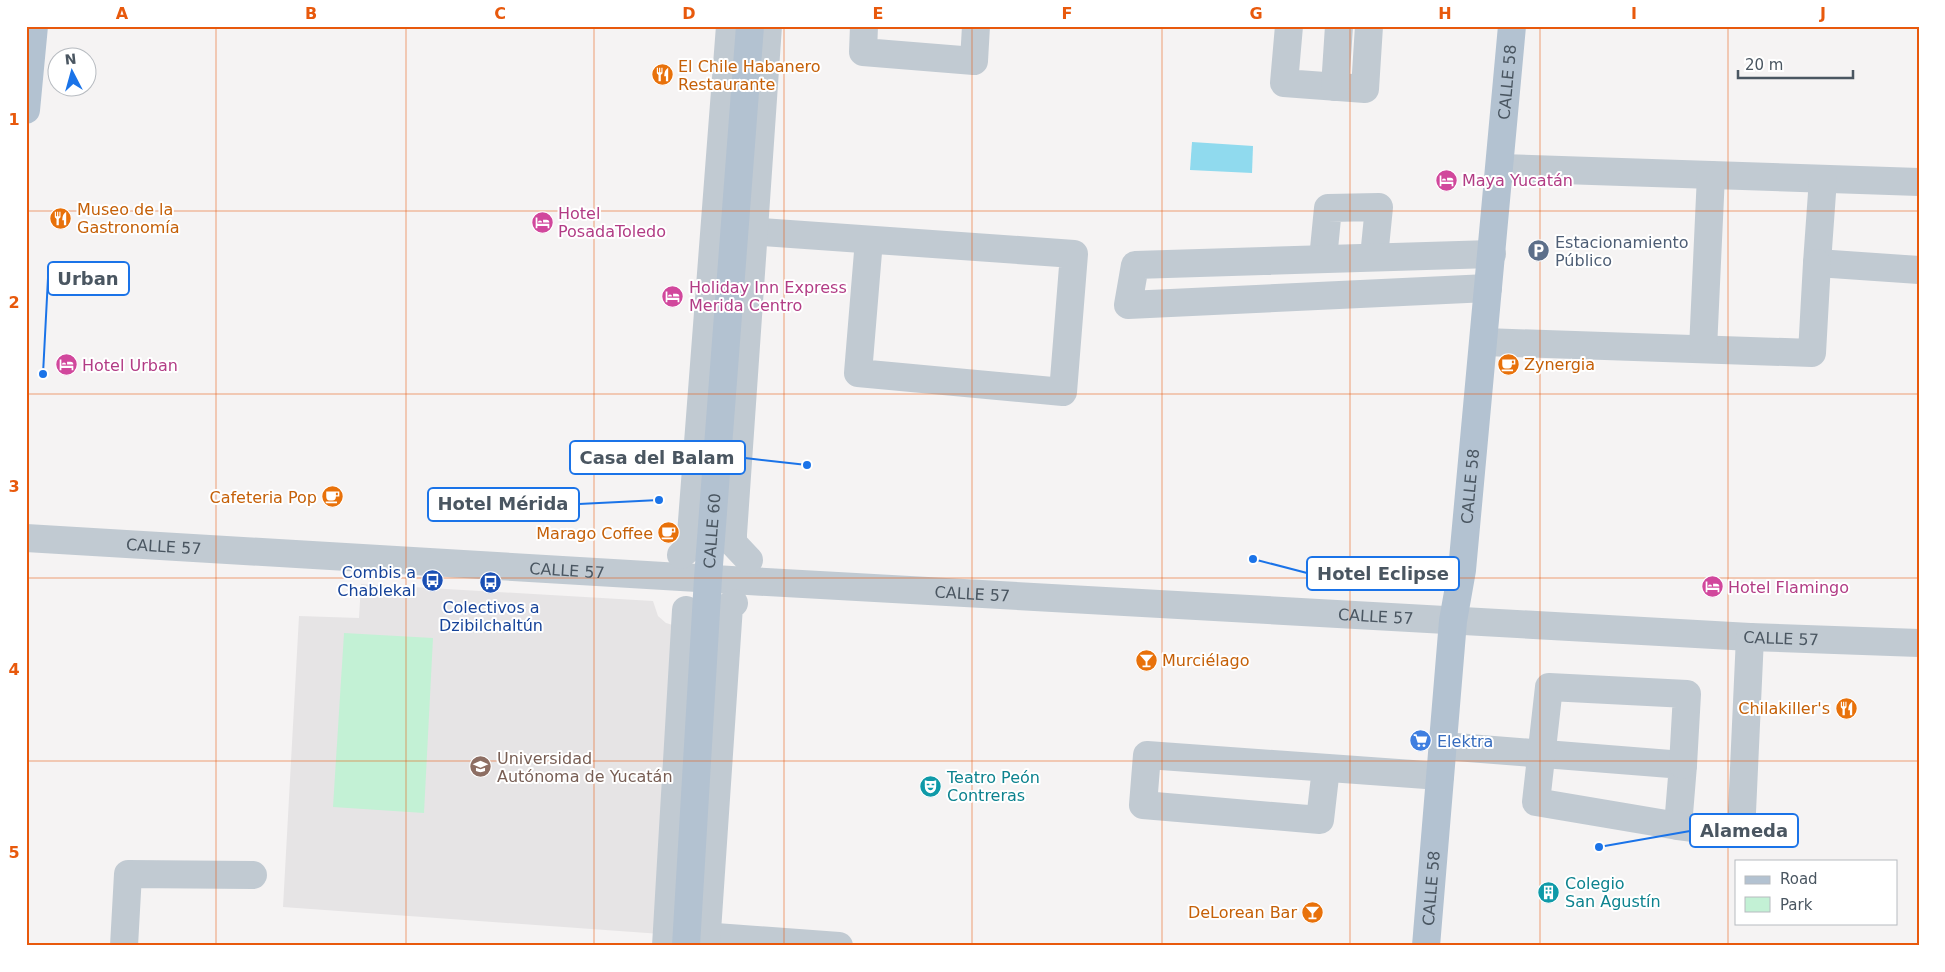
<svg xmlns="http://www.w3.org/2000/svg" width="1945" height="972" font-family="'DejaVu Sans',sans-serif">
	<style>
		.education { fill: #e6e4e5 }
		.green { fill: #c3f1d5 }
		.water { fill: #90daee }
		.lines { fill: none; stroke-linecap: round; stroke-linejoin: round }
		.minor { stroke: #c1cad2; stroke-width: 28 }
		.major { stroke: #b3c2d1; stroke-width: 28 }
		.grid { fill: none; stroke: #e8590c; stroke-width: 1; stroke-opacity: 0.55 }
		.labels { text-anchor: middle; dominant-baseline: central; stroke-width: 4; stroke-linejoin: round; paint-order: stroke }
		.food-label { font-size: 16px; fill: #c56008; stroke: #fff; text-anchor: start }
		.street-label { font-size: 16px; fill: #4a5661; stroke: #fff }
		.hotel-label { font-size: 16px; fill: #b23c85; stroke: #fff; text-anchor: start }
		.service-label { font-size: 16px; fill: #4e5e75; stroke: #fff; text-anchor: start }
		.transit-label { font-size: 16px; fill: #164399; stroke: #fff; text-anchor: end }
		.shop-label { font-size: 16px; fill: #366cbe; stroke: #fff; text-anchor: start }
		.education-label { font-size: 16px; fill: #785e54; stroke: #fff; text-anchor: start }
		.culture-label { font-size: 16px; fill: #0d838f; stroke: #fff; text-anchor: start }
		.leader { fill: none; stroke: #1a73e8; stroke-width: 2 }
		.callout-dot { fill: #1a73e8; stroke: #fff; stroke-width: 2 }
		.callout { fill: #fff; stroke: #1a73e8; stroke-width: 2 }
		.callout-label { font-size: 18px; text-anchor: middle; font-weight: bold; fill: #4a5661 }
		.neatline { fill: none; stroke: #e8590c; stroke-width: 2 }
		.grid-label { font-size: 16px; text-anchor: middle; font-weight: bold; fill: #e8590c }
	</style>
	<rect width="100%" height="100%" fill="#f5f3f3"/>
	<!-- education -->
	<path class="education" d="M361,584L653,601L658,616L666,623L679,627L661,934L283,907L299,616L359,618Z"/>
	<!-- green -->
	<path class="green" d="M344,633L433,638L424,813L333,807Z"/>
	<!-- water -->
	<path class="water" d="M1192,142L1253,146L1252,173L1190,170Z"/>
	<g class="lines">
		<!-- minor -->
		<g class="minor">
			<path d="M864,26L863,52L974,61L976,26"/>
			<path d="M1289,26L1284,83L1365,89L1369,26"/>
			<path d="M1335,87L1339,26"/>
			<path d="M1500,168L1919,182"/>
			<path d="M1823,179L1817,263L1919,270"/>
			<path d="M734,230L1074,254L1063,392L858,373L869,240"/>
			<path d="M1323,259L1328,208L1379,207L1374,257"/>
			<path d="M1488,288L1128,305L1135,265L1492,254"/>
			<path d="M1484,342L1812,353L1817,263"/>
			<path d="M1703,349L1711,175"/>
			<path id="s1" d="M26,538L748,581L1750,637L1919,643"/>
			<path d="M681,555L690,547L730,26"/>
			<path d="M749,560L733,543V534L768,26"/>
			<path d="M1443,746L1683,765L1678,826L1741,834L1750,637"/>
			<path d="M1326,768L1320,820L1143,805L1147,755L1440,776"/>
			<path d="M1678,826L1536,802L1549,687L1687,694L1683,765"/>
			<path d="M688,935L839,946"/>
			<path d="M124,946L128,874L253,875"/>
			<path d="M666,946L686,610"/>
			<path d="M706,946L729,606L734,603"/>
		</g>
		<!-- major -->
		<g class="major">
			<path d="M26,110L34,26"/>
			<path id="s2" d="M686,946L708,578L750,26"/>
			<path id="s3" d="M1426,946L1453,621L1462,570L1512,26"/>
		</g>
	</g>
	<!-- grid -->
	<path class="grid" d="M216,26V946M406,26V946M594,26V946M784,26V946M972,26V946M1162,26V946M1350,26V946M1540,26V946M1728,26V946M26,211H1919M26,394H1919M26,578H1919M26,761H1919"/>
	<!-- icons -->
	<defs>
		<symbol id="restaurant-disc" viewBox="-11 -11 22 22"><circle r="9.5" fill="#e8710a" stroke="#fff"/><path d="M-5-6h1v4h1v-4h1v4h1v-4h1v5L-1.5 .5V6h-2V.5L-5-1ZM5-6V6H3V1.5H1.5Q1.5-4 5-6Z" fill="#fff"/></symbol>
		<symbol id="hotel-disc" viewBox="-11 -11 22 22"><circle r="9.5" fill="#d1479c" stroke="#fff"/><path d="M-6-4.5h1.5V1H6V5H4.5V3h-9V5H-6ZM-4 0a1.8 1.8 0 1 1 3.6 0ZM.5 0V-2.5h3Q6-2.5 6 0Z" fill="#fff"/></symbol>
		<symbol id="parking-disc" viewBox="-11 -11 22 22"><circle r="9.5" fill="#5c6f8a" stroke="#fff"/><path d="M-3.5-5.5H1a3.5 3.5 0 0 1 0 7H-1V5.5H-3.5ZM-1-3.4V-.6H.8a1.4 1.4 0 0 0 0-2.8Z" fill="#fff"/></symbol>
		<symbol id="cafe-disc" viewBox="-11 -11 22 22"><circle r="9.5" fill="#e8710a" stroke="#fff"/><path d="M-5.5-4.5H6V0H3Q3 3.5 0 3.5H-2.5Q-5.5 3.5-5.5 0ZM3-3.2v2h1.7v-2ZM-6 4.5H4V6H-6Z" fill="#fff"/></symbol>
		<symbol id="bus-disc" viewBox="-11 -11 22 22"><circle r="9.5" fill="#1a4fb4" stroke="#fff"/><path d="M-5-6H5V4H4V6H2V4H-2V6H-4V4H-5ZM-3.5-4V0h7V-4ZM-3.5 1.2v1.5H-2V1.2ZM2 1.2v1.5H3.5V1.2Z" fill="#fff"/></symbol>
		<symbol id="bar-disc" viewBox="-11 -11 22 22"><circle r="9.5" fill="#e8710a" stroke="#fff"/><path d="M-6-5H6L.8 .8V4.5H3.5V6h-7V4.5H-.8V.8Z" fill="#fff"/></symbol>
		<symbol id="supermarket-disc" viewBox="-11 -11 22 22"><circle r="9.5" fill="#3f7fe0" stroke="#fff"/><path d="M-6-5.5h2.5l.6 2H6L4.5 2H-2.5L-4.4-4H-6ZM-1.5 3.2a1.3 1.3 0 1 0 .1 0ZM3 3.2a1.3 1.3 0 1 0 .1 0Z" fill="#fff"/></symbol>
		<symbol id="university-disc" viewBox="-11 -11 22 22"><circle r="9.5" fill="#8d6e63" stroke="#fff"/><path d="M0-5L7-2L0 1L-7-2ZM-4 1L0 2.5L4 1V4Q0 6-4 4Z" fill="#fff"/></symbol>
		<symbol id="theatre-disc" viewBox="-11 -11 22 22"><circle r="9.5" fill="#0f9aa8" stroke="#fff"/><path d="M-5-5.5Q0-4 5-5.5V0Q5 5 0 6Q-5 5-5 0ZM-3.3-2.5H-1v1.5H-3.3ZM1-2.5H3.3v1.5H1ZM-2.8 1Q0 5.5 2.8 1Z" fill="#fff"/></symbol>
		<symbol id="building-disc" viewBox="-11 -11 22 22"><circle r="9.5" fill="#0f9aa8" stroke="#fff"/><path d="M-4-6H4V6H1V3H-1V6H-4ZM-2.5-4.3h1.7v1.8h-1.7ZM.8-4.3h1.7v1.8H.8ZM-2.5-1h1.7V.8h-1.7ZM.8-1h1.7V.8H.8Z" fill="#fff"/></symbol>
	</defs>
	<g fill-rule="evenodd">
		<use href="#restaurant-disc" x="650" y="62" width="25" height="25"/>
		<use href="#hotel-disc" x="1434" y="168" width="25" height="25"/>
		<use href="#restaurant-disc" x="48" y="206" width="25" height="25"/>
		<use href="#hotel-disc" x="530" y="210" width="25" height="25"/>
		<use href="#parking-disc" x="1526" y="238" width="25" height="25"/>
		<use href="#hotel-disc" x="660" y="284" width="25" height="25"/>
		<use href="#cafe-disc" x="1496" y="352" width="25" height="25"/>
		<use href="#hotel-disc" x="54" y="352" width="25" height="25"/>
		<use href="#cafe-disc" x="320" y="484" width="25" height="25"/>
		<use href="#cafe-disc" x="656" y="520" width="25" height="25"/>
		<use href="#bus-disc" x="420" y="568" width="25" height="25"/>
		<use href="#bus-disc" x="478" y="570" width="25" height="25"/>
		<use href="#hotel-disc" x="1700" y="574" width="25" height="25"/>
		<use href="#bar-disc" x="1134" y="648" width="25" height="25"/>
		<use href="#restaurant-disc" x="1834" y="696" width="25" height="25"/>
		<use href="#supermarket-disc" x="1408" y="728" width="25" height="25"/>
		<use href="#university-disc" x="468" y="754" width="25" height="25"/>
		<use href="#theatre-disc" x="918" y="774" width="25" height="25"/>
		<use href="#building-disc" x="1536" y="880" width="25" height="25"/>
		<use href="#bar-disc" x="1300" y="900" width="25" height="25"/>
	</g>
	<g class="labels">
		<!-- food labels -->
		<g class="food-label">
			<text x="678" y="66">El Chile Habanero<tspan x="678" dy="18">Restaurante</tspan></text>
			<text x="77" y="209">Museo de la<tspan x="77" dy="18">Gastronomía</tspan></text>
			<text x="1524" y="364">Zynergia</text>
			<text x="317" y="497" text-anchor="end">Cafeteria Pop</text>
			<text x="653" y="533" text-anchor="end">Marago Coffee</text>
			<text x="1162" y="660">Murciélago</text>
			<text x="1830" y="708" text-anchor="end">Chilakiller's</text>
			<text x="1297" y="912" text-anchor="end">DeLorean Bar</text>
		</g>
		<!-- street labels -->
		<g class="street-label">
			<text stroke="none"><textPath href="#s3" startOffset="868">CALLE 58</textPath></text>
			<text stroke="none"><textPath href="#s3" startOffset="462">CALLE 58</textPath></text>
			<text stroke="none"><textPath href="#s2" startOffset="416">CALLE 60</textPath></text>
			<text stroke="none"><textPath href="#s1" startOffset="138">CALLE 57</textPath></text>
			<text stroke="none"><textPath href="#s1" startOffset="542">CALLE 57</textPath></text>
			<text stroke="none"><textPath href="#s1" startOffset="948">CALLE 57</textPath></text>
			<text stroke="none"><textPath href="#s1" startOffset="1352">CALLE 57</textPath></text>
			<text stroke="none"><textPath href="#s1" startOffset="1758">CALLE 57</textPath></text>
			<text stroke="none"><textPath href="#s3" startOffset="58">CALLE 58</textPath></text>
		</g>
		<!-- hotel labels -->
		<g class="hotel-label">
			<text x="1462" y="180">Maya Yucatán</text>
			<text x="558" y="213">Hotel<tspan x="558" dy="18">PosadaToledo</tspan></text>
			<text x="689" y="287">Holiday Inn Express<tspan x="689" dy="18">Merida Centro</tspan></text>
			<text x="82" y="365">Hotel Urban</text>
			<text x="1728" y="587">Hotel Flamingo</text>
		</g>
		<!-- service labels -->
		<g class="service-label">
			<text x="1555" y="242">Estacionamiento<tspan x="1555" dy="18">Público</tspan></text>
		</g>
		<!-- transit labels -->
		<g class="transit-label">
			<text x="416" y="572">Combis a<tspan x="416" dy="18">Chablekal</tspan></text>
			<text x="491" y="607" text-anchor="middle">Colectivos a<tspan x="491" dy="18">Dzibilchaltún</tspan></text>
		</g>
		<!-- shop labels -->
		<g class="shop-label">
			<text x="1437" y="741">Elektra</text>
		</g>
		<!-- education labels -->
		<g class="education-label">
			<text x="497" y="758">Universidad<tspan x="497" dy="18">Autónoma de Yucatán</tspan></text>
		</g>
		<!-- culture labels -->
		<g class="culture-label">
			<text x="947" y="777">Teatro Peón<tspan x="947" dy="18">Contreras</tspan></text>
			<text x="1565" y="883">Colegio<tspan x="1565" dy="18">San Agustín</tspan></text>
		</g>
	</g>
	<!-- callouts -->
	<path class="leader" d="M43 374L48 278M807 465L745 458M659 500L579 504M1253 559L1307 573M1599 847L1690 831"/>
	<g class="callout-dot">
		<circle cx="43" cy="374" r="5"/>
		<circle cx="807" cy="465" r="5"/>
		<circle cx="659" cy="500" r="5"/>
		<circle cx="1253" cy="559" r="5"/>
		<circle cx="1599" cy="847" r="5"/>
	</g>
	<g class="callout">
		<rect x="48" y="262" width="81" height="33" rx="5"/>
		<rect x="570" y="441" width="175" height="33" rx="5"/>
		<rect x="428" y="488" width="151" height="33" rx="5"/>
		<rect x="1307" y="557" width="152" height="33" rx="5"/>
		<rect x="1690" y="814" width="108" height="33" rx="5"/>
	</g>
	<g class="callout-label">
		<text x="88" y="285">Urban</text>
		<text x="657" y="464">Casa del Balam</text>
		<text x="503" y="510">Hotel Mérida</text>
		<text x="1383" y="580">Hotel Eclipse</text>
		<text x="1744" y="837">Alameda</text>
	</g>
	<!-- border -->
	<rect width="1945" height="972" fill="none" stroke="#ffffff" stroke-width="55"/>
	<!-- legend -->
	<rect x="1735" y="860" width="162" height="65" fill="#ffffff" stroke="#b7bbc0"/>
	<rect x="1745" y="876" width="25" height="8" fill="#b3c2d1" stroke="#b7bbc0"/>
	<text x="1780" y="884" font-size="15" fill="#4a5661">Road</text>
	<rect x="1745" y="897" width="25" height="15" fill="#c3f1d5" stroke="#b7bbc0"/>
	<text x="1780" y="910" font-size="15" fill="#4a5661">Park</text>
	<!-- north arrow -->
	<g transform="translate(72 72) rotate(354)"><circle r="24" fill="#ffffff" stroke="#b7bbc0"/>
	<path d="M0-4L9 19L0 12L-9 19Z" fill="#1a73e8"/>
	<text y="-8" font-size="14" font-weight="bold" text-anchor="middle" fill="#4a5661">N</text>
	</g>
	<!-- scale -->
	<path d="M1738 70v8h115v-8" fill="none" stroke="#4a5661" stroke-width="2.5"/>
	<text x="1745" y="70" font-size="15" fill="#4a5661" stroke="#ffffff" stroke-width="4" paint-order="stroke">20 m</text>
	<rect x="28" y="28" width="1890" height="916" class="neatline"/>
	<g class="grid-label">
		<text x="122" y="19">A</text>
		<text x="311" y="19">B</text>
		<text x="500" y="19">C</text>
		<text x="689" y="19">D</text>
		<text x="878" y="19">E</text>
		<text x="1067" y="19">F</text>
		<text x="1256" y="19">G</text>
		<text x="1445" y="19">H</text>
		<text x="1634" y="19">I</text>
		<text x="1823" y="19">J</text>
		<text x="14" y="125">1</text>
		<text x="14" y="308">2</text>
		<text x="14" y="492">3</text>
		<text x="14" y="675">4</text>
		<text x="14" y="858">5</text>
	</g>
</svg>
